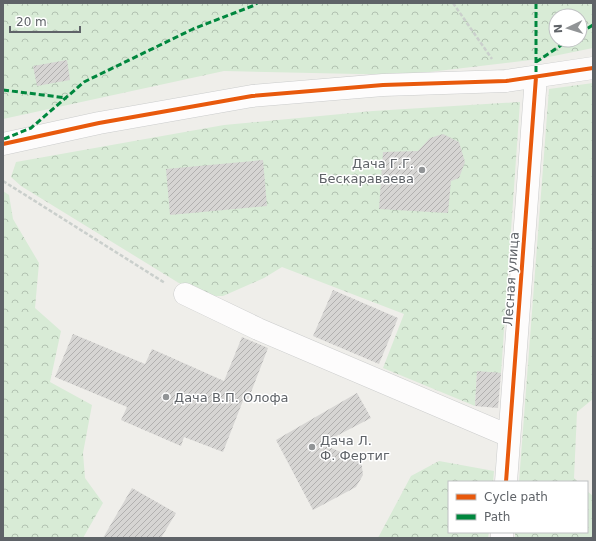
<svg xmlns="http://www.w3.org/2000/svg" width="596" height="541" font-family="'DejaVu Sans',sans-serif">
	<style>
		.forest { fill: url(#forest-crowns); fill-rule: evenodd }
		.building { fill: url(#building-hatch) }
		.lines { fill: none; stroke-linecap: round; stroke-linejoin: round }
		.street-casing { stroke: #cbcccc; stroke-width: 23 }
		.path { stroke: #cacfcc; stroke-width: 2.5; stroke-dasharray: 4 2; stroke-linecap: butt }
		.street { stroke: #fdfcfc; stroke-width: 22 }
		.quiet { stroke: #00873e; stroke-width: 3; stroke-dasharray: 6 3; stroke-linecap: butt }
		.cycleway-casing { stroke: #fff; stroke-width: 6 }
		.cycleway { stroke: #e8590c; stroke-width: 4 }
		.poi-dot { fill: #919496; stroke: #fff; stroke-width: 1.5 }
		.labels { text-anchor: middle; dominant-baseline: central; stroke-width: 3; stroke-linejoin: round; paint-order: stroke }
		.poi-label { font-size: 13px; fill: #5f6368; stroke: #fff; text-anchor: start }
		.street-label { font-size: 13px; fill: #5f6368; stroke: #fff }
	</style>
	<defs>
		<pattern id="forest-crowns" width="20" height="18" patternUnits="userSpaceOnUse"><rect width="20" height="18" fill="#d8ebd6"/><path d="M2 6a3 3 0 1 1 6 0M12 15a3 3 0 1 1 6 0" fill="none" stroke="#b2c2b1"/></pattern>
		<pattern id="building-hatch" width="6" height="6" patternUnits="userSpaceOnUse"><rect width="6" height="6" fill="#d6d5d3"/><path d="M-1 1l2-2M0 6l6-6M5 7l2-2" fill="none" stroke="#b1b0af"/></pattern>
	</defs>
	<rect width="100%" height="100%" fill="#efeeea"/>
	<!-- forest -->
	<path class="forest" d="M3,3H593V48L539,59L404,75L224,71L3,119ZM556,16H580V40H556Z
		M593,83V399L577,412L574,478L578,482H519L549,89Z
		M520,102L501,373L477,372L475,406L383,368L404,314L282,267L264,278L223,296H200L21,186L11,177L16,162L224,125L373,111Z
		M3,191L9,195L13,219L39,263L35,308L61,331L50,382L92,405L83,453L85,478L103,503L83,538H3Z
		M439,461L494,471L493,482H449V532H489L488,538H378L411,476Z
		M587,491L593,496V538H515V532H587Z"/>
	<!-- building -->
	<path class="building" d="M67,60L70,80L37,86L33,66Z
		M443,134L459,142L465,162L459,178L451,181L448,213L379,209L383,152L418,151L430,138Z
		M263,160L267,206L170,215L166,169Z
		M333,290L398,318L379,364L313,336Z
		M73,334L145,364L152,349L224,381L242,337L268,348L248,400L244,398L223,452L184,437L181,446L121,420L127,407L55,377Z
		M477,371L501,373L498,408L475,406Z
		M357,393L371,418L321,444L361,460L363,475L356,487L313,510L276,440Z
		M132,488L176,513L161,538H103Z"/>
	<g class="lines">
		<defs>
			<path id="street" d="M3,144L99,123L252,96L383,85L506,81L593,68
				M185,294L258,329L509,436
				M506,482L536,77
				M502,538V532"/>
		</defs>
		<!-- street casing -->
		<use href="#street" class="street-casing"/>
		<!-- path -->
		<path class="path" d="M453,3L492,59
			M3,181L165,283"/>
		<!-- street -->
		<use href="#street" class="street"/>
		<!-- quiet -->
		<path class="quiet" d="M536,3V77
			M580,33L593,25
			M536,62L569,40
			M3,90L67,98
			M4,139L31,128L84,82L193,29L255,5L257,3"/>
		<defs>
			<path id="cycleway" d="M3,144L99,123L252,96L383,85L506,81L593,68
				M506,482L536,77"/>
		</defs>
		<!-- cycleway casing -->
		<use href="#cycleway" class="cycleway-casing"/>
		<!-- cycleway -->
		<use href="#cycleway" class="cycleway"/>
	</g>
	<!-- markers -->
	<g class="poi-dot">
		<circle cx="422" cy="170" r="4"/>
		<circle cx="166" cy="397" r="4"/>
		<circle cx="312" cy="447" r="4"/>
	</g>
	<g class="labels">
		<!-- poi labels -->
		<g class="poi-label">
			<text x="414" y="163" text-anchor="end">Дача Г.Г.<tspan x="414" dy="15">Бескараваева</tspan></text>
			<text x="174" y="397">Дача В.П. Олофа</text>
			<text x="320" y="440">Дача Л.<tspan x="320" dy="15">Ф. Фертиг</tspan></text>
		</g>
		<!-- street labels -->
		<g class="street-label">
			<text transform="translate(511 279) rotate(-86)">Лесная улица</text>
		</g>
	</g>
	<!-- border -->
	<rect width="596" height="541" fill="none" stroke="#5f6368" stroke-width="8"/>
	<!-- legend -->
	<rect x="448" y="481" width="140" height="52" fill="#ffffff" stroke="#bfc1c3"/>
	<rect x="456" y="494" width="20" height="6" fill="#e8590c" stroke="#bfc1c3"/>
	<text x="484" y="501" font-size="12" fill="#5f6368">Cycle path</text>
	<rect x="456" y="514" width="20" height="6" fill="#00873e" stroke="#bfc1c3"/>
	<text x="484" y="521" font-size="12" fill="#5f6368">Path</text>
	<!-- north arrow -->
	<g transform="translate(568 28) rotate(266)"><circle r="19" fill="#ffffff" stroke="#bfc1c3"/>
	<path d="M0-3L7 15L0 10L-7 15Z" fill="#919496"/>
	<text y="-6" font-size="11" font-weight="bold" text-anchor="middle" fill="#5f6368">N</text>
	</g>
	<!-- scale -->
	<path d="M10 26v6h70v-6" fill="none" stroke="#5f6368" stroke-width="2"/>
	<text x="16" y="26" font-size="12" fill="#5f6368" stroke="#ffffff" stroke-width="3" paint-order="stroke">20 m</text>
</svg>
